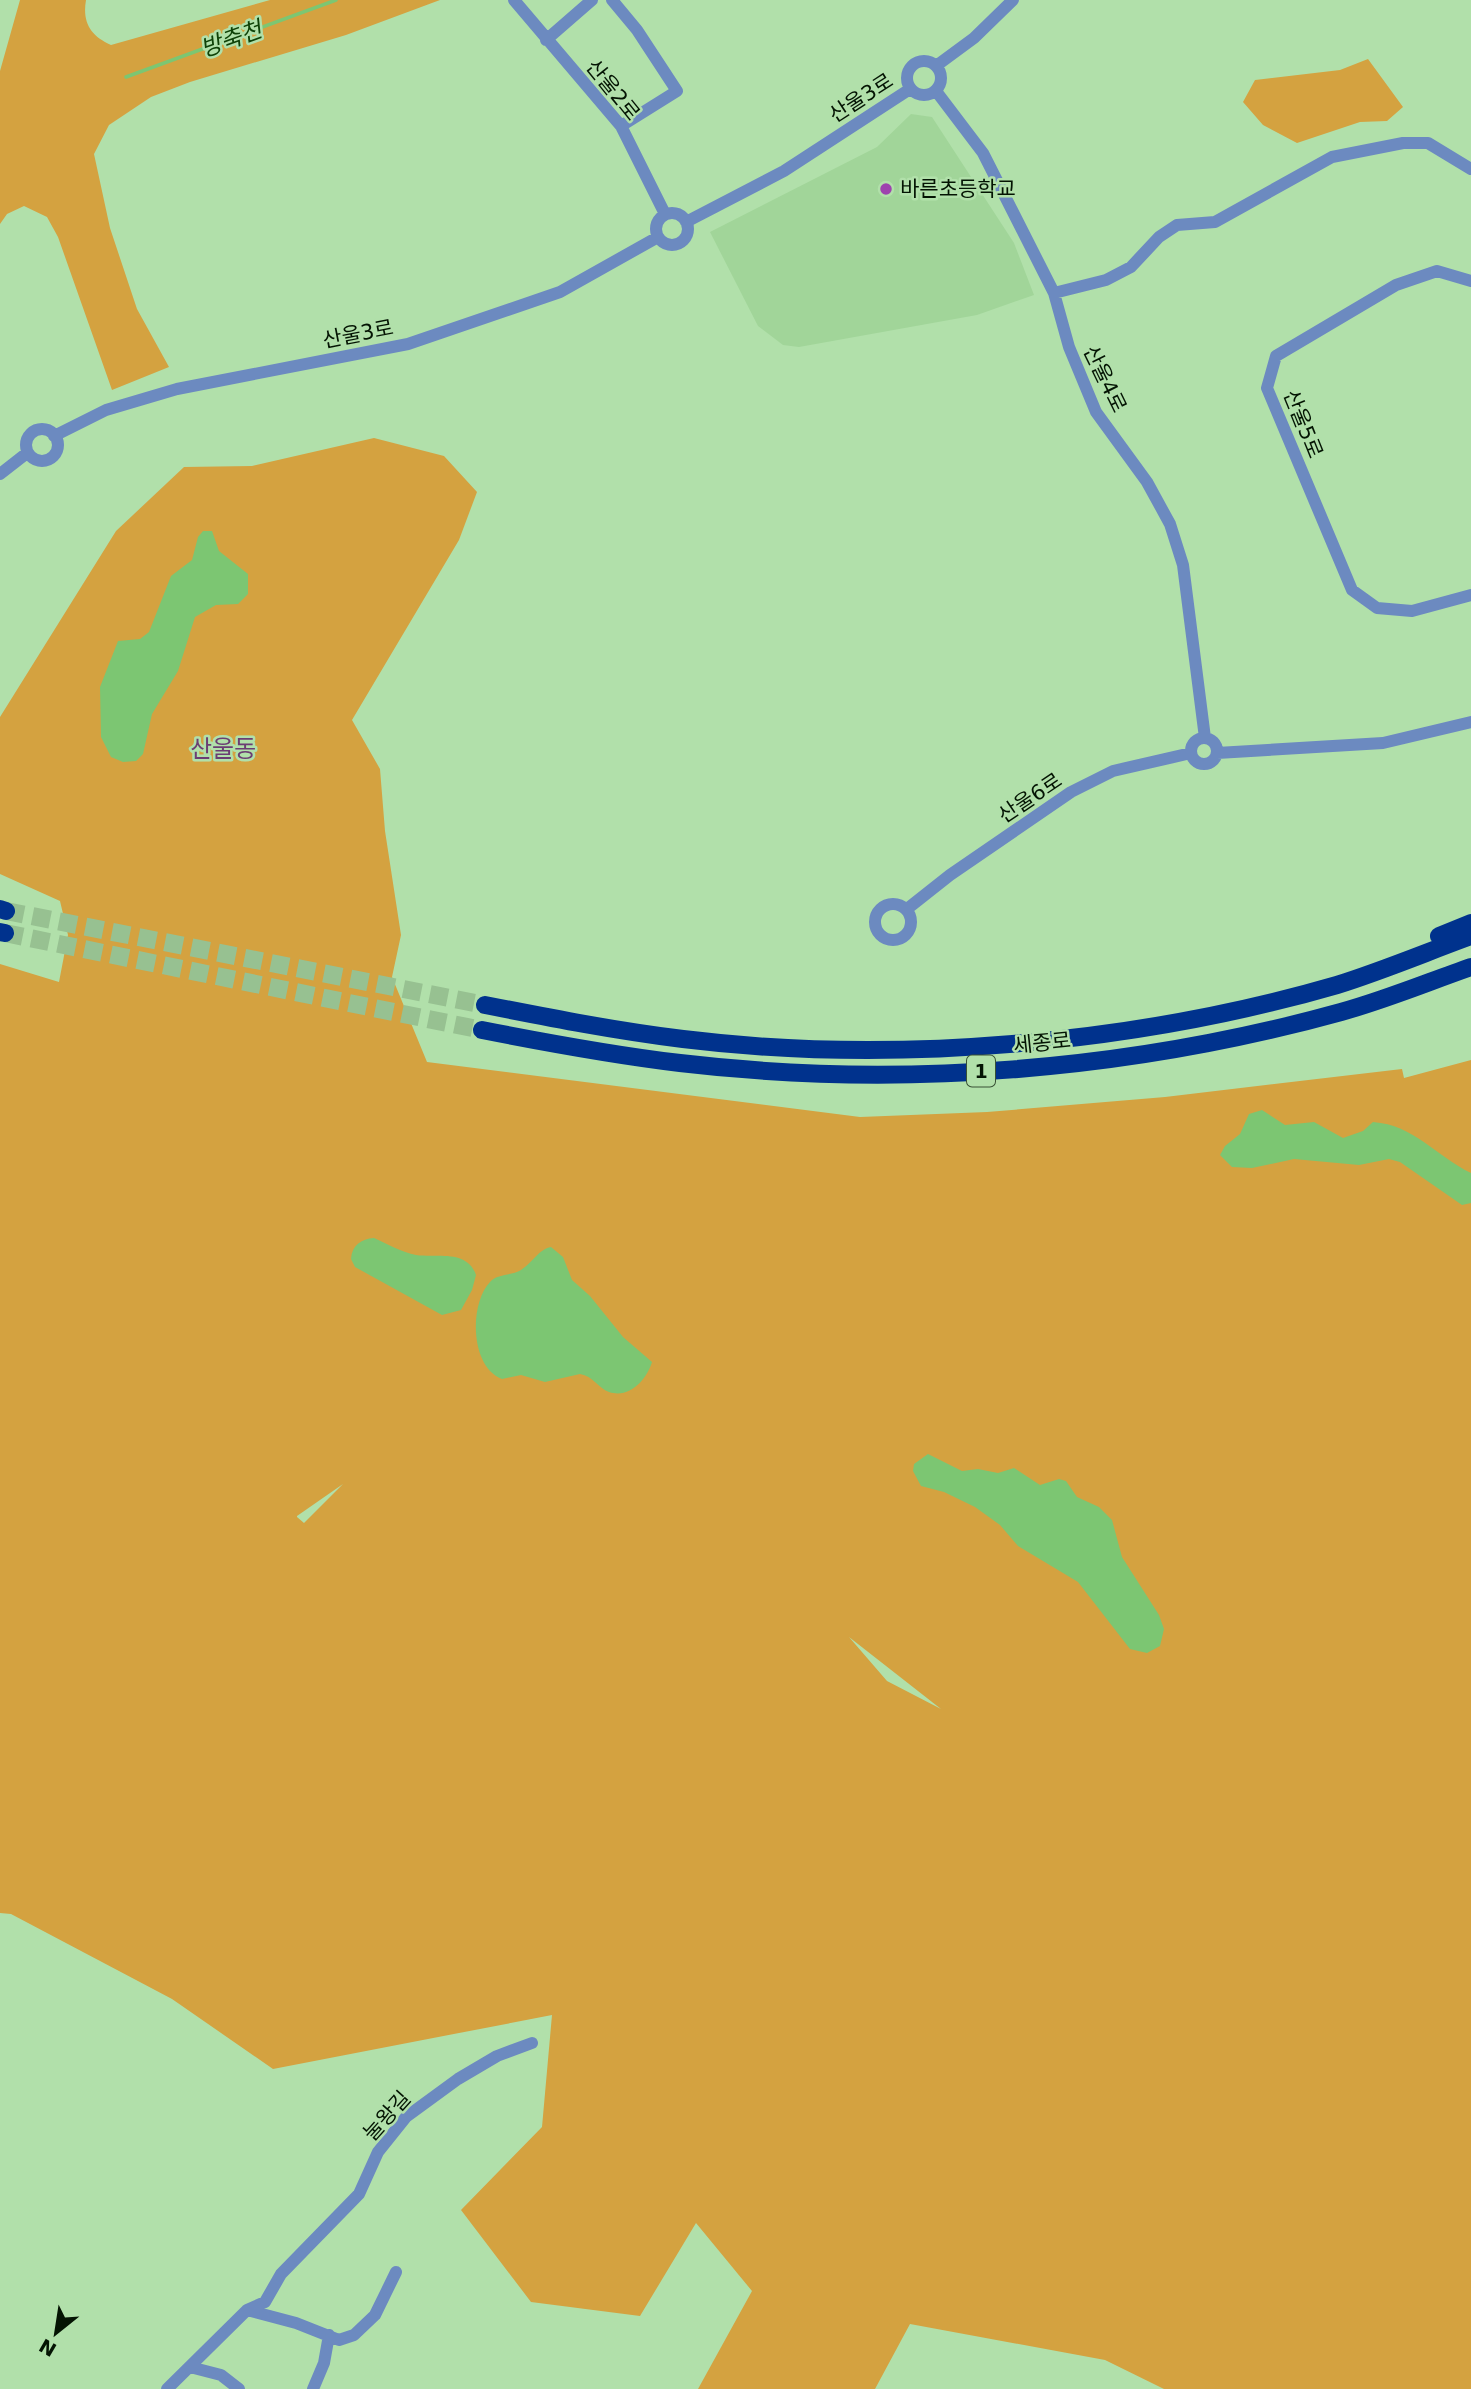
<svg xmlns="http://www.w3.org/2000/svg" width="1471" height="2389" font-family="'DejaVu Sans','Noto Sans KR',sans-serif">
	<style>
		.built { fill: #a1d599 }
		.green { fill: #d4a240; fill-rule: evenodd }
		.water { fill: #7cc672 }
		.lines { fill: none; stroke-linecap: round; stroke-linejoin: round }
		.stream { stroke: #7cc672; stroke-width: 3.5 }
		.highway-tunnel { stroke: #97c191; stroke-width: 18; stroke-dasharray: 18 9; stroke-linecap: butt }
		.minor { stroke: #6c8ac0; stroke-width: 12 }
		.highway { stroke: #00328d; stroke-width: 18 }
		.poi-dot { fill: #9e43ae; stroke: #b1e0aa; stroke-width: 2.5 }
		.labels { text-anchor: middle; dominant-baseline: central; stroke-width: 5; stroke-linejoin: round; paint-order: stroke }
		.shield { fill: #b1e0aa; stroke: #385135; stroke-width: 2 }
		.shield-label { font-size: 19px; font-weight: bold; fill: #041403 }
		.street-label { font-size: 21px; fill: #041403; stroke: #b1e0aa }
		.poi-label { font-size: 21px; fill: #041403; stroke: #b1e0aa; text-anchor: start }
		.water-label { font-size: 23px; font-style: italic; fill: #0f4208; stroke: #b1e0aa }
		.quarter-label { font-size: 24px; fill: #6b3d73; stroke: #b1e0aa }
	</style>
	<rect width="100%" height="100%" fill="#b1e0aa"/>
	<!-- built -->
	<path class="built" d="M911,114L932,117L1014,243L1034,295L977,315L799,347L783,345L758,326L710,232L877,147Z"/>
	<!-- green -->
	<path class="green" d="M20,0H86C82,23 91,36 111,45L270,0H440L346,35L190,82L151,97L109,125L94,154L110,228L137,309L169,367L112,390L58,237L47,217L24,206L7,214L0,224V71Z
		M1368,59L1403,107L1387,121L1360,122L1297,143L1263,125L1243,102L1255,80L1340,70Z
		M374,438L444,456L477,492L459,540L352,720L380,769L385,831L401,935L392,977L427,1062L860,1117L987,1112L1165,1097L1402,1069L1404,1078L1471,1060V2389H1164L1105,2360L910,2324L875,2389H698L752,2291L696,2223L640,2316L531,2302L461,2210L542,2127L552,2015L273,2069L172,1999L11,1914L0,1913V964L59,982L68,935L60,901L0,874V717L116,531L184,467L252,466ZM343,1484L304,1523L297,1517V1516ZM849,1637L941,1709L887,1681Z"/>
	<!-- water -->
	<path class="water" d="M203,531H212L219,551L248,574V594L238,604L216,605L195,617L178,671L152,714L143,754L136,761L123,762L111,757L101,737L100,687L118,641L140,639L149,632L171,576L192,560L198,537Z
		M1262,1110L1285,1125L1314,1122L1343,1138L1363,1131L1373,1122C1414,1125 1436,1156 1471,1173V1203L1462,1205L1400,1162L1389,1159L1359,1165L1294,1159L1252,1168L1232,1167L1220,1155L1225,1146L1240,1134L1249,1114Z
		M374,1238C387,1244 402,1252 416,1255C437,1258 467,1249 476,1275L472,1290L461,1310L442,1315L355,1267L351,1259C352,1245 361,1239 374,1238Z
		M551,1247L563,1257L572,1280L590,1296L623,1337L652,1362C647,1379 630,1399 609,1392C598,1388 593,1376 580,1374L545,1382L521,1375L502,1379C470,1367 469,1304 490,1282C498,1273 512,1276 521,1270C532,1263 539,1249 551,1247Z
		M928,1454L962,1471L978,1469L998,1473L1014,1468L1040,1485L1059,1479L1066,1481L1077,1497L1099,1507L1112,1520L1122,1557L1159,1615L1164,1629L1160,1646L1147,1653L1130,1649L1078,1582L1018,1546L1000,1525L975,1507L944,1492L921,1486L913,1471L914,1464Z"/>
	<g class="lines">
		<!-- stream -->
		<path class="stream" d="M126,77L336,0"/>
		<!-- highway-tunnel -->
		<path class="highway-tunnel" d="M6,911L485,1005
			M5,933L482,1030"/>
		<!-- minor -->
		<path class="minor" d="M514,0L621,126L665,214
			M612,0L637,30L677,91L621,126
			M546,40L592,0
			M907 78a17 17 0 1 1 34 0a17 17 0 1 1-34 0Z
			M936,66L974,38L1013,0
			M936,91L983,153L1054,293L1069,347L1096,412L1147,482L1170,524L1183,565L1205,738
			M656 229a16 16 0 1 1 32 0a16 16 0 1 1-32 0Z
			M686,222L784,171L910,89
			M1471,281L1437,271L1396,285L1276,356L1267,388L1352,590L1377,608L1412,611L1471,595
			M1054,293L1106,280L1131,267L1159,237L1177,225L1215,222L1332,157L1403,143H1428L1471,169
			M26 445a16 16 0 1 1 32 0a16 16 0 1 1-32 0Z
			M54,436L106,410L177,389L408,344L560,292L658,237
			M0,474L27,453
			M1191 751a13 13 0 1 1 26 0a13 13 0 1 1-26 0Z
			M1217,753L1383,743L1471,722
			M875 922a18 18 0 1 1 36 0a18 18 0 1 1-36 0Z
			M907,909L950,875L1071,792L1113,771L1191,753
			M247,2310L265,2302L281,2274L359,2194L378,2152L406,2117L458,2079L497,2056L532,2043
			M190,2367L221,2375L239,2389
			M167,2389L247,2310L296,2323L339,2340L354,2335L375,2315L396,2272
			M313,2389L324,2363L329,2335"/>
		<!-- highway -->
		<path class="highway" d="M0,909L6,911
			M0,932L5,933
			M1439,936L1471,923
			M485,1005C551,1018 617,1031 683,1039C893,1065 1134,1044 1337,985C1382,971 1427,952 1471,936
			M482,1030C548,1043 613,1055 680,1063C899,1089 1128,1071 1341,1012C1385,1000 1428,982 1471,967"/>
	</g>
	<!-- markers -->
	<circle class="poi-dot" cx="886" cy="189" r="7"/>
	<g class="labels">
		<!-- shield labels -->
		<rect class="shield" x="967" y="1055.5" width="28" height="31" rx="5"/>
		<g class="shield-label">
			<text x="981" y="1071">1</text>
		</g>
		<!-- street labels -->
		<g class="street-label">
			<text transform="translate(613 90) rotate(51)">산울2로</text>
			<text transform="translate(861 98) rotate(-33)">산울3로</text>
			<text transform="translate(358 334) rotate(-11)">산울3로</text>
			<text transform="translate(1105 379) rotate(64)">산울4로</text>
			<text transform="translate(1303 424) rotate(68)">산울5로</text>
			<text transform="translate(1030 798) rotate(-34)">산울6로</text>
			<text transform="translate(1042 1043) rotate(-6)">세종로</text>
			<text transform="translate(387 2116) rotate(-48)">눌왕길</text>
		</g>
		<!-- poi labels -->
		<g class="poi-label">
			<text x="900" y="189">바른초등학교</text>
		</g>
		<!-- water labels -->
		<g class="water-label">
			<text transform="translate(231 39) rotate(-20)">방축천</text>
		</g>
		<!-- quarter labels -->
		<g class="quarter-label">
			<text x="223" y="749">산울동</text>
		</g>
	</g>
	<!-- north arrow -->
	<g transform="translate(56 2333) rotate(210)" stroke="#b1e0aa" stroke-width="5" paint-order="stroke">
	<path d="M0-5L12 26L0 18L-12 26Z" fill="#041403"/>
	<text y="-10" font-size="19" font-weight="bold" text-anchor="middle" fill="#041403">N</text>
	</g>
</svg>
